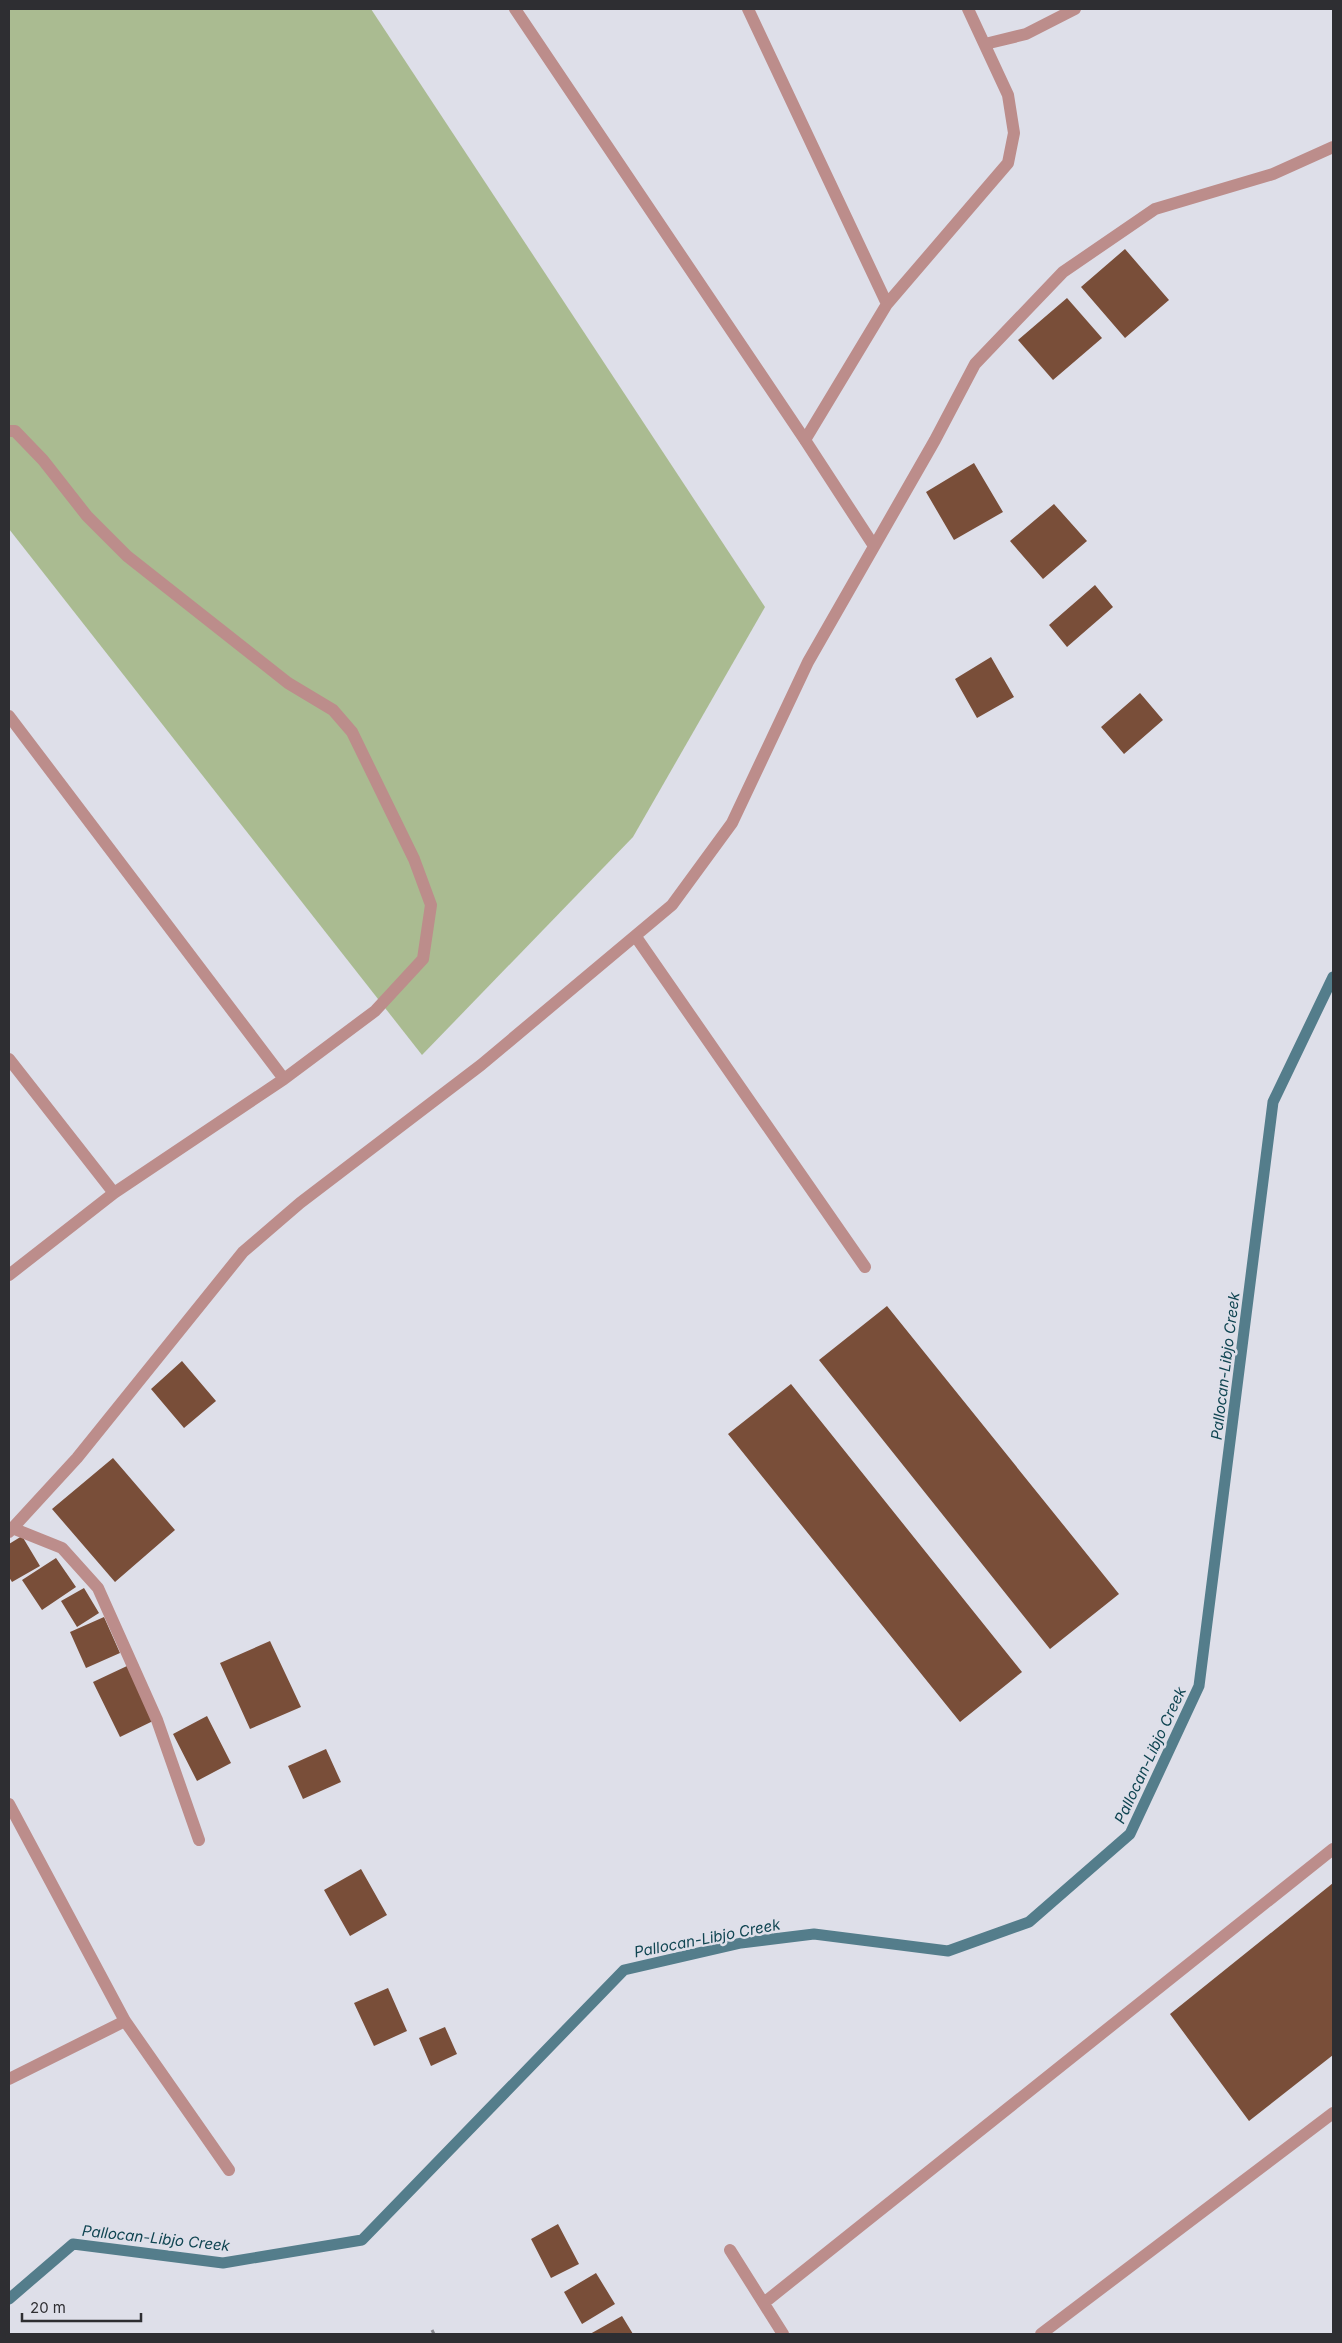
<svg xmlns="http://www.w3.org/2000/svg" width="1342" height="2343" font-family="Inter,sans-serif">
	<style>
		.green { fill: #aabb91 }
		.lines { fill: none; stroke-linecap: round; stroke-linejoin: round }
		.stream { stroke: #547d8b; stroke-width: 11 }
		.building { fill: #794e39 }
		.path { stroke: #898990; stroke-width: 3; stroke-dasharray: 4 4; stroke-linecap: butt }
		.minor { stroke: #bc8d8b; stroke-width: 12 }
		.labels { text-anchor: middle; dominant-baseline: central; stroke-width: 5; stroke-linejoin: round; paint-order: stroke }
		.water-label { font-size: 15px; font-style: italic; fill: #104552; stroke: #dedfe9 }
	</style>
	<rect width="100%" height="100%" fill="#dedfe9"/>
	<!-- green -->
	<path class="green" d="M9,9H371L765,607L633,837L422,1055L9,529Z"/>
	<g class="lines">
		<!-- stream -->
		<path class="stream" d="M9,2299L73,2244L223,2263L362,2240L624,1970L741,1943L814,1934L948,1951L1029,1922L1130,1834L1199,1686L1273,1102L1333,977"/>
	</g>
	<!-- building -->
	<path class="building" d="M1125,249L1169,300L1125,338L1081,287Z
		M1067,298L1102,338L1053,380L1018,340Z
		M974,463L1003,512L954,540L926,492Z
		M1054,504L1087,541L1043,579L1010,541Z
		M1095,585L1113,607L1067,647L1049,625Z
		M991,657L1014,697L977,718L955,679Z
		M1140,693L1163,720L1124,754L1101,727Z
		M887,1306L1119,1594L1050,1649L819,1360Z
		M182,1361L216,1401L184,1428L151,1389Z
		M791,1384L1022,1672L960,1722L728,1434Z
		M113,1458L175,1530L115,1582L52,1509Z
		M22,1536L40,1566L12,1582L9,1577V1544Z
		M56,1558L76,1587L42,1610L22,1580Z
		M84,1588L99,1613L77,1627L61,1601Z
		M104,1617L120,1653L86,1668L70,1632Z
		M270,1641L301,1707L250,1729L220,1663Z
		M127,1666L153,1721L120,1737L93,1682Z
		M207,1716L231,1763L197,1781L173,1734Z
		M326,1749L341,1782L303,1799L288,1766Z
		M361,1869L387,1915L350,1936L324,1890Z
		M1333,1883V2055L1249,2121L1170,2014Z
		M388,1988L407,2031L374,2046L354,2003Z
		M445,2027L457,2054L431,2066L419,2038Z
		M558,2224L579,2264L551,2278L531,2239Z
		M596,2273L615,2304L582,2324L564,2292Z
		M622,2316L633,2334H590Z"/>
	<g class="lines">
		<!-- path -->
		<path class="path" d="M432,2330L434,2334"/>
		<!-- minor -->
		<path class="minor" d="M515,9L805,440L874,546
			M748,9L887,304
			M985,44L1026,34L1075,9
			M9,431H15L43,460L87,516L127,556L288,683L333,710L352,732L414,859L431,905L423,959L375,1011L284,1079L114,1193L9,1275
			M805,440L887,304L1008,163L1014,133L1008,95L968,9
			M9,716L284,1079
			M636,937L865,1267
			M9,1059L114,1193
			M12,1528L62,1548L98,1588L157,1720L199,1840
			M9,1532L77,1458L243,1252L300,1203L481,1065L672,905L732,823L808,662L935,440L975,364L1063,272L1155,209L1273,174L1333,147
			M9,1804L125,2021L229,2170
			M9,2079L125,2021
			M730,2250L783,2334
			M765,2302L1333,1849
			M1041,2334L1333,2113"/>
	</g>
	<g class="labels">
		<!-- water labels -->
		<g class="water-label">
			<text transform="translate(1225 1366) rotate(-83)">Pallocan-Libjo Creek</text>
			<text transform="translate(1150 1755) rotate(-65)">Pallocan-Libjo Creek</text>
			<text transform="translate(707 1938) rotate(-11)">Pallocan-Libjo Creek</text>
			<text transform="translate(156 2238) rotate(6)">Pallocan-Libjo Creek</text>
		</g>
	</g>
	<!-- border -->
	<rect width="1342" height="2343" fill="none" stroke="#2e2e32" stroke-width="20"/>
	<!-- scale -->
	<path d="M22 2313v8h119v-8" fill="none" stroke="#2e2e32" stroke-width="2.5"/>
	<text x="30" y="2313" font-size="15" fill="#2e2e32" stroke="#dedfe9" stroke-width="4" paint-order="stroke">20 m</text>
</svg>
